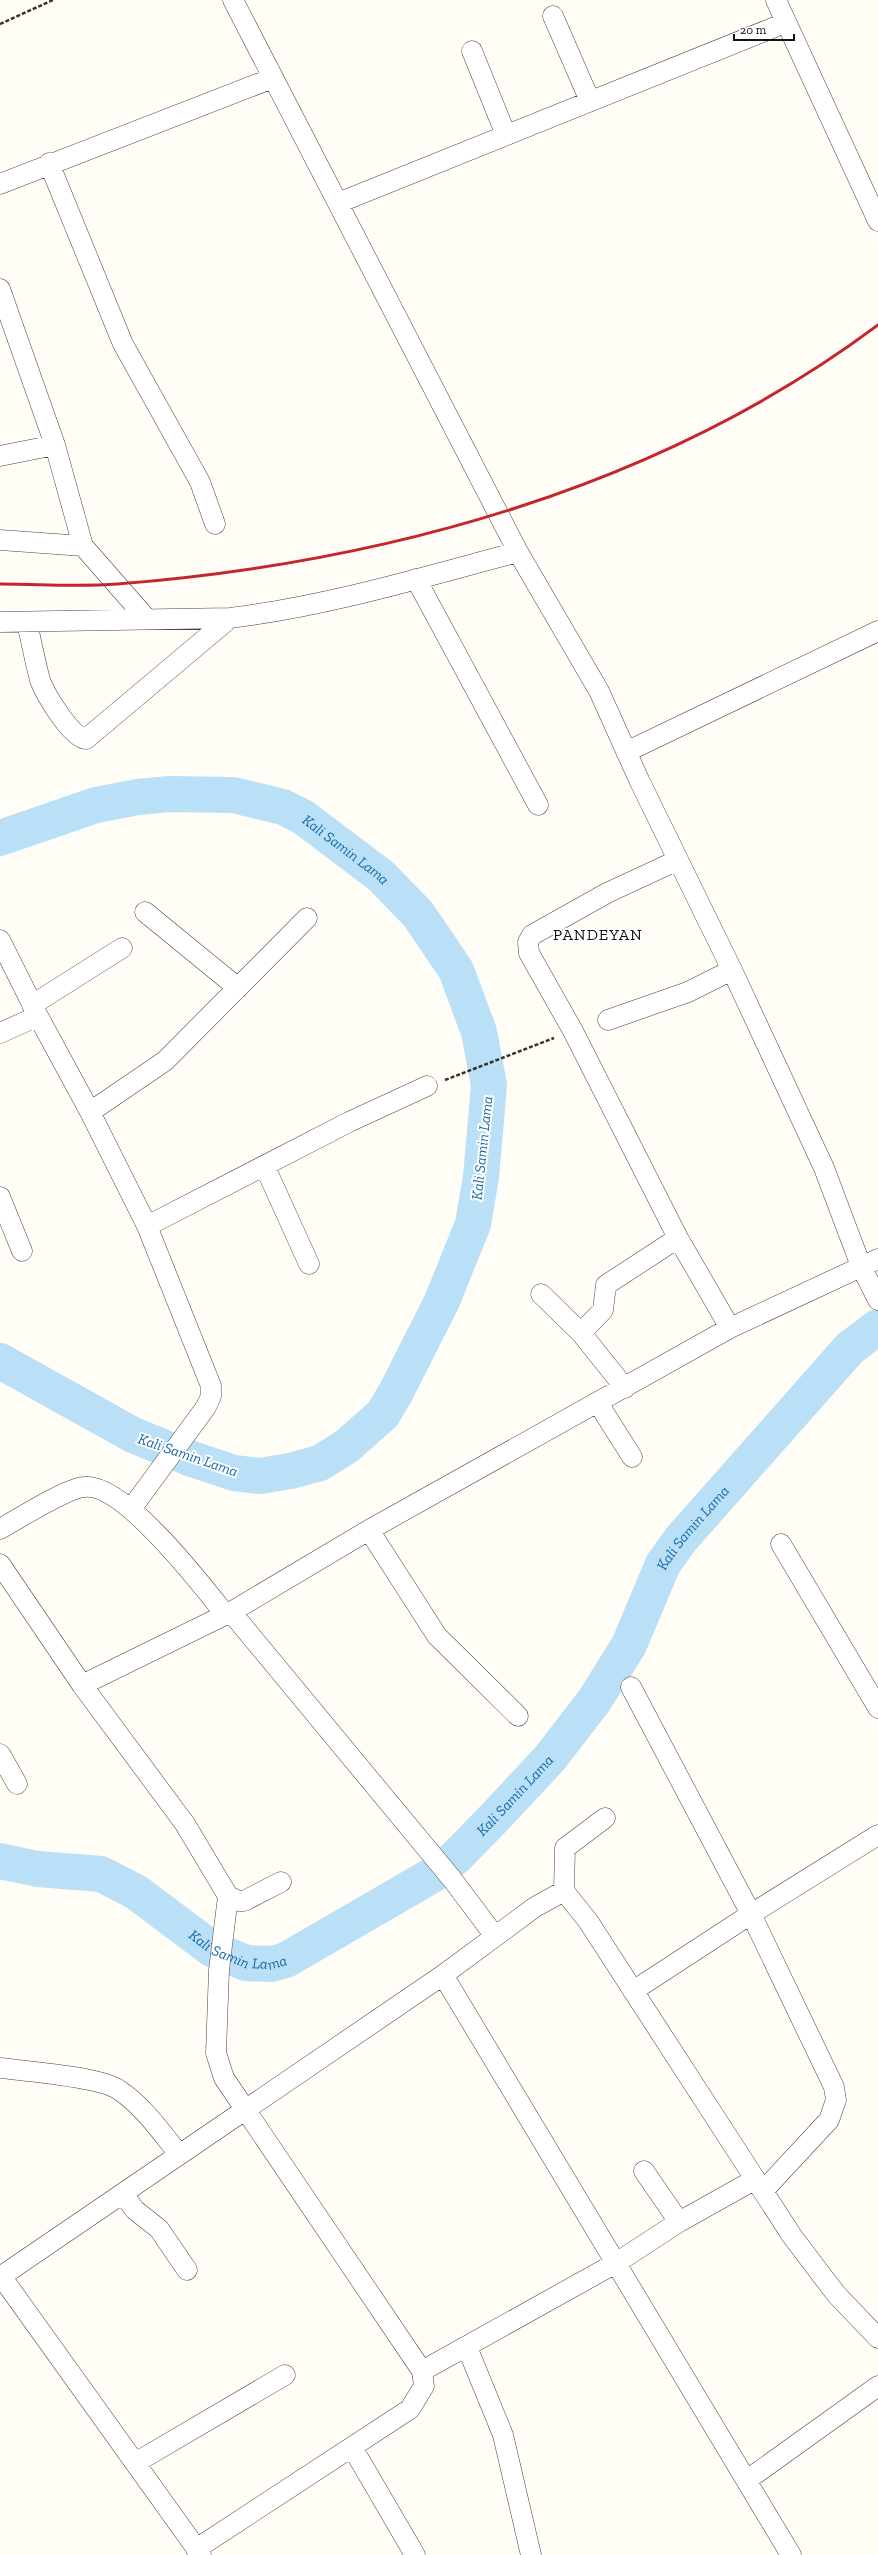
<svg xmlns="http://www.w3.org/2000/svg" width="878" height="2555" font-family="'Zilla Slab',serif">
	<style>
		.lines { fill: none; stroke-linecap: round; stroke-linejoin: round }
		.river { stroke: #b9e0f7; stroke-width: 36 }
		.minor-casing { stroke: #444; stroke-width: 21 }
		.path { stroke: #333; stroke-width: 2.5; stroke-dasharray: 4 2; stroke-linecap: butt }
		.minor { stroke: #fff; stroke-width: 20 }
		.rail { stroke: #c4262e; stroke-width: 3 }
		.labels { text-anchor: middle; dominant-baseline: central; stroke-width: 4; stroke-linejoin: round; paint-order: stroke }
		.water-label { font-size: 15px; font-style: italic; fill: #1768a6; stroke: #fff }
		.quarter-label { font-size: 16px; letter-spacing: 1px; fill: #111; stroke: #fff }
	</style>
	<rect width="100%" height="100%" fill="#fffdf5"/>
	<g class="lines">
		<!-- river -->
		<g class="river">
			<path id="s1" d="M0,838L96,805L138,797L170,794L233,795L283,807L303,817L381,876L418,914L456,970L479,1032L489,1085L481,1177L473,1224L442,1301L396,1392L383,1414L347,1446L320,1463L290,1471L260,1476L234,1473L192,1459L133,1435L0,1361"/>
			<path id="s2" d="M0,1861L38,1869L101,1874L136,1892L212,1949L246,1963L272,1964L286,1960L436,1873L456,1857L496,1816L550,1758L594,1701L629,1645L663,1564L681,1539L850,1348L878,1327"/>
		</g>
		<defs>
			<path id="minor" d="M233,0L518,552L599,691L640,782L732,970L824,1168L861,1266L878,1300
				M776,0L878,221
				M553,16L590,101
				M472,51L506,135
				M49,163L123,344L200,482L215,524
				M0,184L273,78
				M338,203L775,27
				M0,289L55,445L83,546L146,618
				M0,456L55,445
				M0,540L83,546
				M416,579L538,805
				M0,622L230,618C328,606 423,577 518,552
				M27,622C31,641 35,661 40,680C45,694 72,739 86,739L230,618
				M626,752L878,631
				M678,860L607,893L532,935L528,942L529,953L573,1031L678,1238L730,1328
				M145,912L238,988
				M0,940L38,1016L90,1112L147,1226L211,1386V1396L206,1407L131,1509
				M32,1005L122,948
				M608,1020L688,992L732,970
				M0,1033L38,1016
				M90,1112L165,1061L307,918
				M265,1167L309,1264
				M0,1197L22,1251
				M147,1226L349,1122L427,1086
				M541,1294L581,1333
				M625,1388L581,1333L603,1310L606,1285L678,1238
				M598,1403L632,1457
				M0,1529C18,1519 67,1488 84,1487C123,1482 201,1584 225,1614
				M369,1530L437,1636L518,1716
				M781,1544L878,1708
				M0,1564L82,1685L231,1612L369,1530L730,1328L878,1259
				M231,1612L452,1879L494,1935
				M82,1685L185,1824L228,1896L239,1901H244L281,1882
				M631,1687L751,1914L834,2087L836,2100L829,2120L763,2191
				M0,1754L17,1784
				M564,1891L565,1848L605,1818
				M228,1896L219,1970L216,2053L224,2078L422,2371
				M443,1975L791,2555
				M633,1991L751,1914L878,1835
				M0,2068C25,2071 101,2077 119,2090C143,2106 161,2132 179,2154
				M123,2194L135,2210L159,2229L187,2270
				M679,2222L754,2180
				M1,2276L201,2555
				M0,2277L443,1975L535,1907L564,1891L588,1921L792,2236L836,2294L878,2338
				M467,2347L503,2435L531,2555
				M352,2447L415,2555
				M135,2463L285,2375
				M747,2480L878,2386
				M196,2549L410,2409L424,2386L422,2371L616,2263L679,2222L644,2171"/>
		</defs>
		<!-- minor casing -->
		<use href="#minor" class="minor-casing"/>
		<!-- path -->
		<path class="path" d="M0,24L53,0
			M445,1080L554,1038"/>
		<!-- minor -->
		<use href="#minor" class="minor"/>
		<!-- rail -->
		<path class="rail" d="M0,584C39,584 79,587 117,584C385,563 660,488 878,325"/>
	</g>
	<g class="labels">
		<!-- water labels -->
		<g class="water-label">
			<text stroke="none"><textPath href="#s1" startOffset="367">Kali Samin Lama</textPath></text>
			<text transform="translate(482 1148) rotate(-84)">Kali Samin Lama</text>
			<text transform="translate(188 1455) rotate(19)">Kali Samin Lama</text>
			<text stroke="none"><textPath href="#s2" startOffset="922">Kali Samin Lama</textPath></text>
			<text stroke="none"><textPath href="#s2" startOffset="598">Kali Samin Lama</textPath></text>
			<text stroke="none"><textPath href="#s2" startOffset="262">Kali Samin Lama</textPath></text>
		</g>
		<!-- quarter labels -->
		<g class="quarter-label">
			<text x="598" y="934">PANDEYAN</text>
		</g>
	</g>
	<!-- scale -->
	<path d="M734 34v6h60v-6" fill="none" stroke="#111111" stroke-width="2"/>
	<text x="740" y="34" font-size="12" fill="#111111" stroke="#ffffff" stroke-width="3" paint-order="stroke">20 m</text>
</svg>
